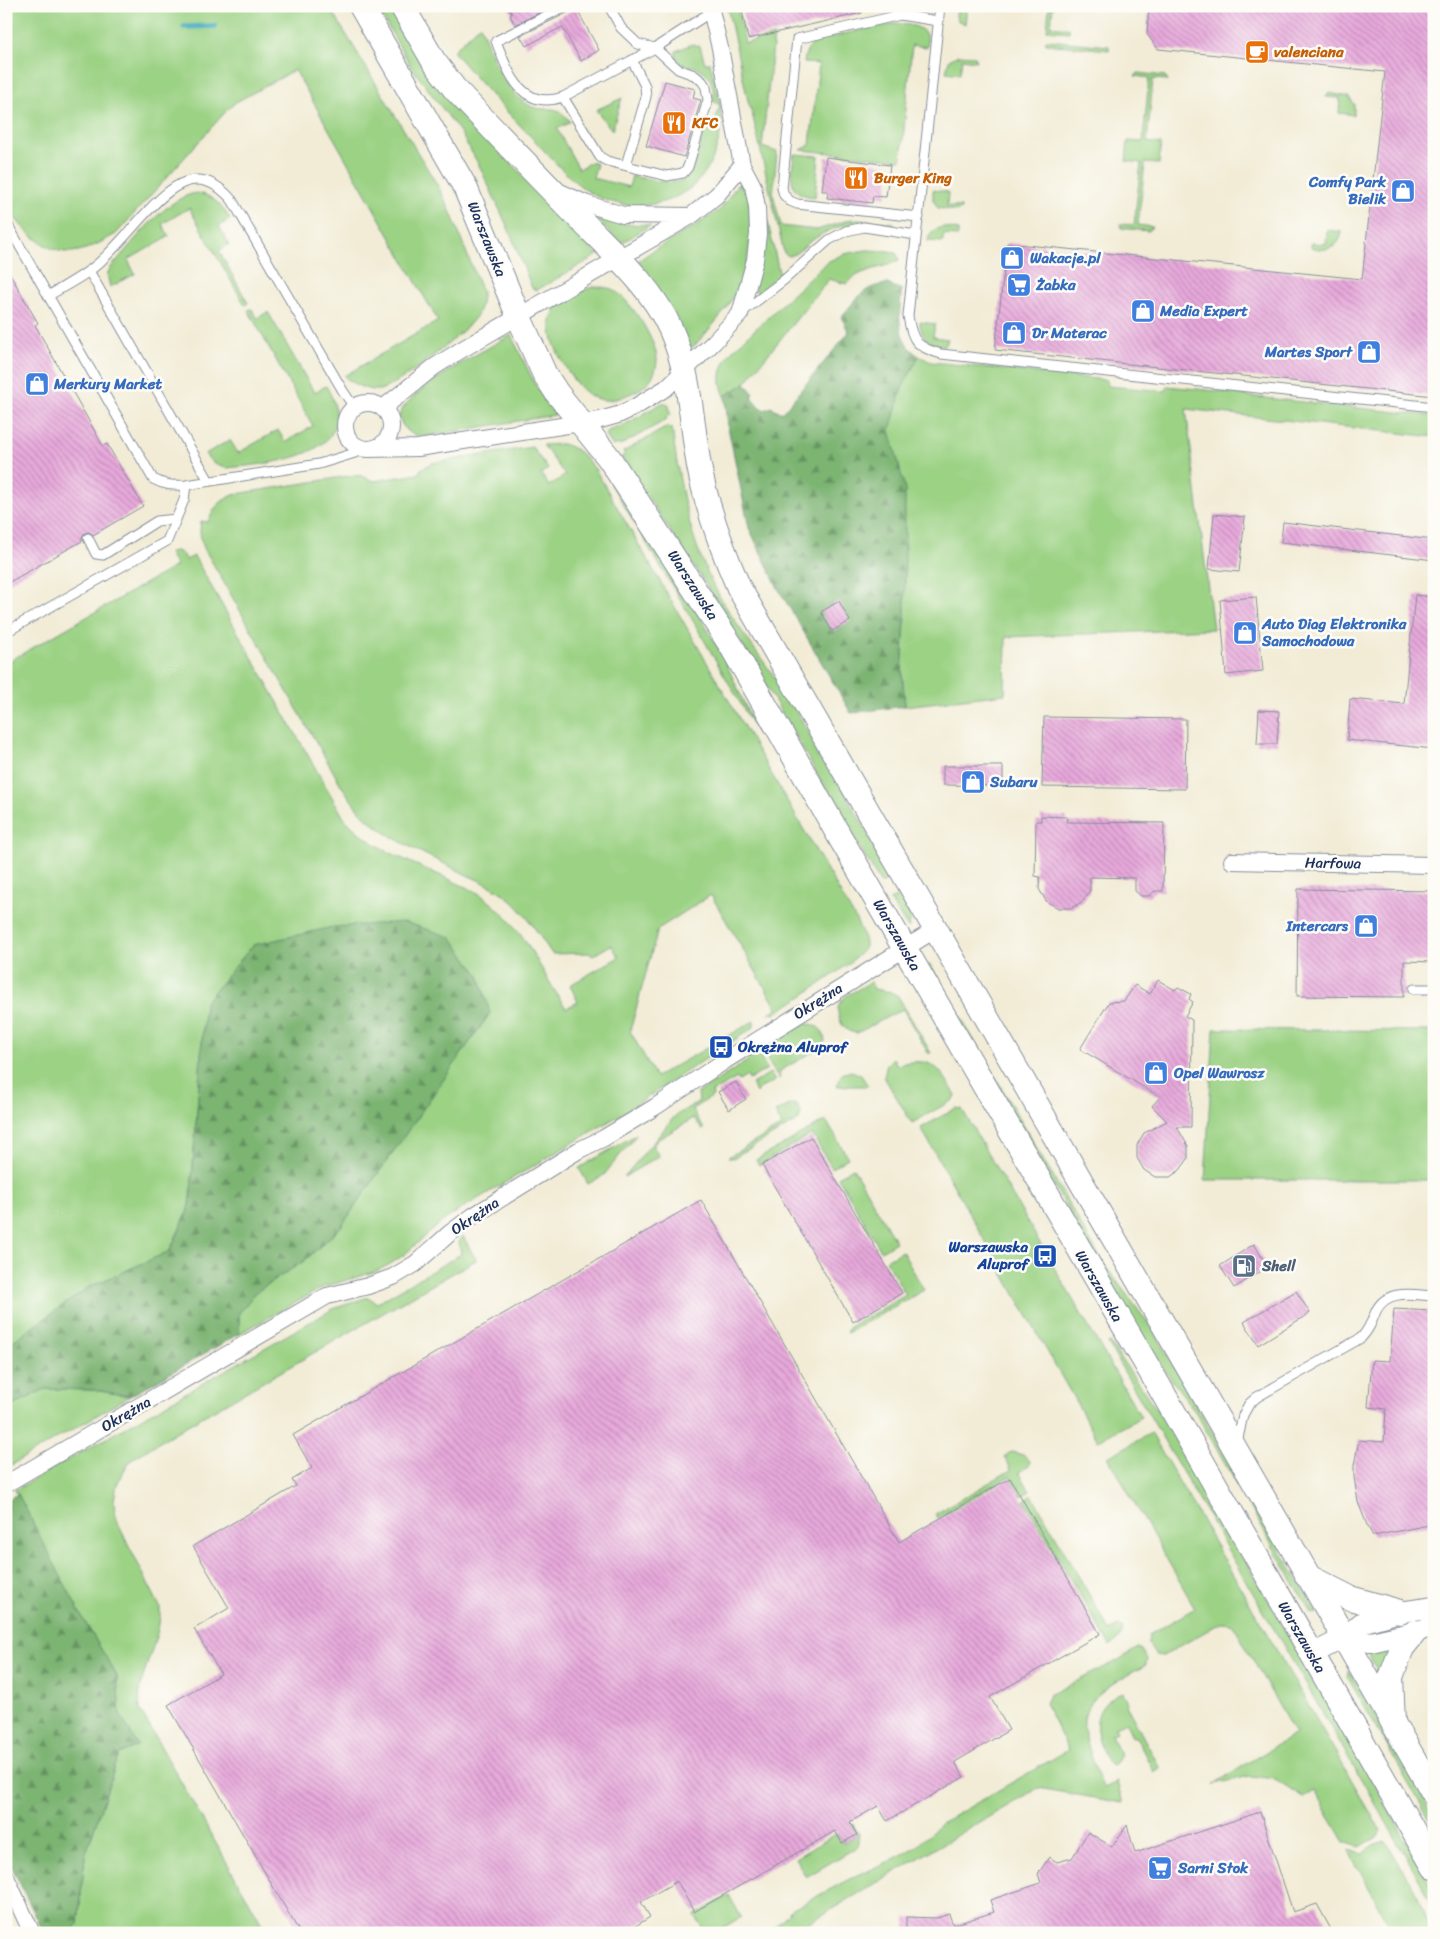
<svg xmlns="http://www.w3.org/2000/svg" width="1440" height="1939" font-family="Sriracha,sans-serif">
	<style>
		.green { fill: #9bd284; stroke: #5b8071 }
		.forest { fill: url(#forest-firs); stroke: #4c7268 }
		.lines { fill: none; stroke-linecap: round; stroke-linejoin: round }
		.stream { stroke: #3ea9be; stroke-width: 5.5 }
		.building { fill: url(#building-back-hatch) }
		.service-casing { stroke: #868e9a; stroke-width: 11 }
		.minor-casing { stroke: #868e9a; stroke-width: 18 }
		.tertiary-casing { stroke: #868e9a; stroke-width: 22 }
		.secondary-casing { stroke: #868e9a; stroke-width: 26 }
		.service { stroke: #fff; stroke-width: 9 }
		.minor { stroke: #fff; stroke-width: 16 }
		.tertiary { stroke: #fff; stroke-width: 20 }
		.secondary { stroke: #fff; stroke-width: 24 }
		.labels { text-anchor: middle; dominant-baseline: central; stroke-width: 5; stroke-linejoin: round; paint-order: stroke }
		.food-label { font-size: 15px; font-weight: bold; fill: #c56008; stroke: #fdfcf7; text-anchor: start }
		.shop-label { font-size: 15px; font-weight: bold; fill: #366cbe; stroke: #fdfcf7; text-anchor: start }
		.street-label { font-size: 15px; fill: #1b2f5e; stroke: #fdfcf7 }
		.transit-label { font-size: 15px; font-weight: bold; fill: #164399; stroke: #fdfcf7; text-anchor: start }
		.service-label { font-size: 15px; font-weight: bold; fill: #4e5e75; stroke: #fdfcf7; text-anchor: start }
	</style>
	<defs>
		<pattern id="forest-firs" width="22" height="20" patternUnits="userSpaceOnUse" patternTransform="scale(1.25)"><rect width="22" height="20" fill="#7cb472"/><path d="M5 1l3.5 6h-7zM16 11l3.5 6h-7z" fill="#659361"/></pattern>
		<pattern id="building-back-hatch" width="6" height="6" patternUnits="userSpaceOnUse" patternTransform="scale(1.25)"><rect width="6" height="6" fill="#e8a9db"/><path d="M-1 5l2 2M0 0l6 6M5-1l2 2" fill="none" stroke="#bb8ab5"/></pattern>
	</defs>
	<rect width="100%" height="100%" fill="#fdfcf7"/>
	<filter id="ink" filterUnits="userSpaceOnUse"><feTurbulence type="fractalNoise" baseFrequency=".02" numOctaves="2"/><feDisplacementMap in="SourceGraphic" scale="10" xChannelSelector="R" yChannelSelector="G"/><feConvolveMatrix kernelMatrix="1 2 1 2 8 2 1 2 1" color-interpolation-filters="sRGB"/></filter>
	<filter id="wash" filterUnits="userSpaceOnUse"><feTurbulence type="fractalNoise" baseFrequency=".0096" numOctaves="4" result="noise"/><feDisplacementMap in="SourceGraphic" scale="20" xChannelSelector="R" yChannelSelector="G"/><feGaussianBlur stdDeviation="1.12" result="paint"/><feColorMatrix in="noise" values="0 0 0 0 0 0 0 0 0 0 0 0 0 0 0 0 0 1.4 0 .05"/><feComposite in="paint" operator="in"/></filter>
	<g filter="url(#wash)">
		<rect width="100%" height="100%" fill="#f2ecd6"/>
		<!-- green -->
		<path class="green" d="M6,6H329L439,188L451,213L482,292C482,301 481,307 477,315C469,330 396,388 379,390C366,391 353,384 344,376L438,321L295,70L236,102L228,109L116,234C101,242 84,253 67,252C44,252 11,221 6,200C4,189 6,159 6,147C6,100 6,53 6,6Z
			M376,6H388L420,61L445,93L598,255L537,290L532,288L509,230L479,165L460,132L412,68Z
			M727,6H737L745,43L774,36L762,147L777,152L773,194L781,226L817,230L852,219L854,221L857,220L894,223V227C859,223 841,220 811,241C804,246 797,255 789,256L784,253L752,113L748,101Z
			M957,6H967L965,24L957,20L956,16Z
			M1049,6H1053L1051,26L1069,28V32L1047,30Z
			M892,24C909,24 931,25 927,47L912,45L901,160L801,150L810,145L819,64L804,63C805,56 806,49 812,45C821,37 877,27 892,24Z
			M480,25C491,51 502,88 527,104C547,116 554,99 570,122L557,129L579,169L591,162L597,164L593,178L629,187L632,176C694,189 688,185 705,128L715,122L720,105L713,101C715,88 711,73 698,68C693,66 687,66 682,64C677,62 675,56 676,51L692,44L700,46L705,63H710C716,86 725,111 720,134C717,152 709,171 695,184C667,210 621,212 589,192C570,180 553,160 537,143C508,113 479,83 453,51Z
			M1046,40L1109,46V50L1046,44Z
			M959,55L974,56L976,61L962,59L960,74L946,72L949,60Z
			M1138,73L1165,76L1168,80L1153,79L1147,142L1161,144L1159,164L1145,163L1138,225L1153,227L1149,231L1121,228L1120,224L1134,225L1141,163L1126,161L1128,141L1143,142L1149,78L1135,76Z
			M1329,93L1349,97L1354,104V115L1339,113L1340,98L1326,97Z
			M622,98L612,130L596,110Z
			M794,154L819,156L815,197C785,195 792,176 794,154Z
			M743,184C750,190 749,204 750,213C753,275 735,303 694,346L692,347L689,346L638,261L651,252L711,216L721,209L737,185Z
			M933,190L948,192L947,206L961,207V209L958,211L938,208L933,200Z
			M196,193C212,194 222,206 230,219L219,226L229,244L219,251L248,303L245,305L189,208L162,224L169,236L128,260L135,274L110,287L107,274L112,266C133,243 165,198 196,193Z
			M765,213L766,214L780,276L762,292L757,293L755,288Z
			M598,217L623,224L651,225L620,244L597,219Z
			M943,227L958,230V236L943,235V242L928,241C929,232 934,229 943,227Z
			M1327,230L1342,232C1339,249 1326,252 1311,247V243L1326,244Z
			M866,250L889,251L896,253L899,260C881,270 861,268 846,284L829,279L745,383L725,396C717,379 721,366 732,351L827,262L844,254Z
			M593,287C601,287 609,287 615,291C631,301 656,340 657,359C657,372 650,384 638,390C626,396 611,403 598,399C582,394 574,381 566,368C542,327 543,302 593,287Z
			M252,309L257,318L268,312L314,392L326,386C368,456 271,464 226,468C216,466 211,462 205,454L230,440L238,453L278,430L285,442L313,426L248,310Z
			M920,322L935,324L933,337L948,339L946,345C931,347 920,337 920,322Z
			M511,335L535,384L556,412L555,415L426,436C412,437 403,430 399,417C404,391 487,349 511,335Z
			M919,356L931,362L1107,380V386L1166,391L1167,386L1236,393L1247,396L1274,399L1434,416V437L1186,409L1213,629L1006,637L1005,694L905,706L902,672L905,620L889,430L902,388Z
			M662,403H666L669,405L670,415L667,416L666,420L619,446L617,444L613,446L606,436L608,431L626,424Z
			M667,427L672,428C679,481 688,535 713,584C734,626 766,661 790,701C826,759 859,818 893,877L881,884L717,601L621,457L625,455L623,452Z
			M563,444C578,448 585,457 595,469L856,920C859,928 866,938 865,946C864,958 788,1005 774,1014L769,1013L777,1008L711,895L658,929L630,1031L656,1077L754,1021V1027L625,1112L464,1207L443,1221L405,1254L392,1263L377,1271L324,1287L239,1334V1313L256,1292L304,1261L340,1228L490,1013L205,1002L190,1206L169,1252L89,1287L6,1346V663L176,566L169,553C177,548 182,553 186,560L194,556L344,818C375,852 415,863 455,882C465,887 477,891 485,898C527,930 538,968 566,1008L578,1002L570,985L619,957L611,945L592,956L590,953L552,954C540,937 529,917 513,902C501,890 483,882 467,875C437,859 395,843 370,821C358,811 350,798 341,785L205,550L201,540L200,531L201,521L208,522C215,506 219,501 236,494L355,475L362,476L374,481L418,474L421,469L432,463L532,447L548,469L541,474L549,486L565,475L543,445Z
			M611,484L684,590L721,652L758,734L692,619Z
			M902,894C908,904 914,918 908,928L890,900Z
			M930,964L1103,1263L1154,1331L1317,1613L1316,1614L1311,1613L1195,1411L1144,1342L927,966Z
			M871,982L874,989L891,992L898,996L931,1053H928L903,1009L857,1033C843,1033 835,1016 839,1004L846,996Z
			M804,1024C816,1023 824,1029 825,1041L821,1047L780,1071L779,1079L764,1055L760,1056L767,1069L749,1080L747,1076L739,1081L737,1078L712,1092L713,1096L692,1109L704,1129L702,1130L694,1118L657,1140L653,1146L659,1156L624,1177L675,1116L699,1101L698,1093Z
			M1214,1029L1434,1031V1180H1205Z
			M893,1058L897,1065C933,1055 940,1068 956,1096L955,1099L912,1123L884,1077L887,1064Z
			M851,1071L861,1075L868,1086H837L842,1074Z
			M770,1073L775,1081L759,1089L756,1093L752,1084Z
			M792,1104L797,1105L801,1112L799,1120L733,1158L728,1157L782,1126L775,1112Z
			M956,1108L962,1109L1141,1417L1098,1441L921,1128Z
			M823,1122H827L848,1158L832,1168L812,1134L759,1165L756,1160Z
			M637,1134L604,1175L588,1184L579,1168Z
			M853,1168L896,1242L881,1251L838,1177Z
			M463,1236L476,1260L174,1433L134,1458L127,1465L117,1484L114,1500L115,1513L120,1528L160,1607C162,1643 135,1675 140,1710L267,1933H69L78,1924L85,1856L119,1754L137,1745L119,1714L117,1676L82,1617L15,1490L333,1309L368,1297L377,1303L461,1254L459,1242Z
			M902,1251L924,1290L847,1333L846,1332L851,1326L906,1295L886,1260Z
			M1110,1343L1167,1424L1428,1878L1434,1890V1913L1421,1882L1108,1344Z
			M45,1389L93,1390L130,1396L6,1468V1409Z
			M1151,1433L1381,1831L1378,1837L1359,1847L1344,1842L1314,1791L1303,1797L1275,1779L1250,1776L1214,1784L1295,1734L1232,1623L1222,1622L1163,1656L1155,1655L1148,1643L1149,1635L1195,1608L1108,1457Z
			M1011,1452L1023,1455L1030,1461L1029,1466L1019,1472L1030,1491L1022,1496L1010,1476L938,1518L935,1514L1011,1470L1005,1456Z
			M1032,1495L1110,1631L1118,1626L1123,1627C1124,1636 1117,1641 1110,1646L1024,1500Z
			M1138,1648L1142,1650L1147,1659L1146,1665C1122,1679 1080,1695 1084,1729C1085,1736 1088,1744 1090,1752C1094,1764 1097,1777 1104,1788L1117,1782L1123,1803L1038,1788L793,1932L776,1933L773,1929L791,1910L859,1874L881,1866L917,1846L942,1823L1068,1750L1045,1703L1049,1695L1117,1661Z
			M1388,1650L1389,1652L1381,1677L1369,1656L1370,1654Z
			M1349,1670L1434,1816V1827L1348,1678Z
			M1123,1692L1128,1702L1126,1705L1160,1768L1154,1772L1136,1737H1132L1126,1722L1115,1727L1117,1732L1111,1735C1116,1745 1126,1758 1113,1765L1108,1763C1094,1734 1087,1707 1123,1692Z
			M853,1824L859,1835L857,1847L806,1877L795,1858L836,1834L842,1843L857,1835L851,1825Z
			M1385,1841L1387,1843L1418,1896L1430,1933H1394L1348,1850L1363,1853L1376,1844Z
			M729,1895L741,1917L716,1932L703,1929L695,1915Z"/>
		<!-- forest -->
		<path class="forest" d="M887,284L902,290C899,314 895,340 919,356L902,388L890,430L905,489V620L902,672L905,706L851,713L778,588L749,528L728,427L725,396L745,383L753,393L752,399L764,410L772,407L782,413L849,332L841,317C856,300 863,286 887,284Z
			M404,922L451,937L479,975L490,1013L340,1228L304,1261L256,1292L239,1313V1334L130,1396L93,1390L45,1389L6,1409V1346L89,1287L170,1251L190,1206L205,1002L253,945L333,927Z
			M18,1494L82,1617L117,1676L120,1714L138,1746L119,1754L85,1856L78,1924L69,1933H44L6,1855V1500Z"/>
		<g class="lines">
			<!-- stream -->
			<path class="stream" d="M184,27L215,26"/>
		</g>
		<g id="blocks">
			<!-- building -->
			<path class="building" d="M508,6H552L515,25L510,15L512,14Z
				M572,6H575L599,50L581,61L562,27L526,46L520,36L569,12Z
				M741,6H861L862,13L748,39Z
				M1149,6H1434V396L995,350L1007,243L1362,279L1385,72L1158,49L1147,34Z
				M665,81L695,89L693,98L701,100L684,157L646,146Z
				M826,157L890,165L886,197L873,196L872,203L827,198L828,191H822Z
				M6,267L38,323L35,325L103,446L107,444L143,506L93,535L89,532L85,533L82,537V541L6,584Z
				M1214,514L1245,517L1239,572L1209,569Z
				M1283,522L1434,540V560L1281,542Z
				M1415,595L1434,597V749L1347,740L1350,699L1404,704Z
				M1256,597L1263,671L1226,675L1220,600Z
				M839,601L850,621L832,631L821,612Z
				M1259,710L1279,711L1277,744H1257Z
				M1044,717L1186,719L1185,789L1042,787Z
				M943,766H1003V786L943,785Z
				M1041,816L1067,817L1066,822L1164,823L1163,891H1155L1149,896H1141L1135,891V878L1090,877V890L1083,901L1072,908H1058L1046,901L1039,889L1040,877L1035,876L1036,821H1041Z
				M1298,889L1434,891V962L1404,961V997L1297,996Z
				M1158,980L1175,990L1178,987L1191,994L1189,999L1193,1002L1185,1016L1192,1020L1191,1127H1177L1188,1146V1159L1180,1170L1170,1177H1155L1144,1170L1137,1158V1145L1144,1133L1167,1121L1152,1106L1160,1097L1080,1049L1109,1002L1124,1001L1135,985L1150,994Z
				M736,1082L746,1099L729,1110L718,1092Z
				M811,1137L902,1293L853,1322L762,1165Z
				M701,1200L899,1542L1010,1478L1100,1634L990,1697L1009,1730L955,1762L964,1777L887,1821L878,1806L850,1822L857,1835L842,1843L835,1831L694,1912L677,1881L641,1902L650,1917L634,1927L638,1933H300L168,1705L221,1674L194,1629L229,1608L193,1546L296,1486L292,1480L312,1468L293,1435Z
				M1254,1244L1268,1267L1234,1288L1220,1266Z
				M1296,1291L1310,1313L1258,1345L1244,1322Z
				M1394,1309L1434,1311V1524L1373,1536L1367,1525L1358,1502L1354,1477V1465L1359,1440L1384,1442L1386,1409L1368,1407L1372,1360L1390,1361Z
				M1260,1812L1293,1912L1317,1904L1333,1933H906V1917L937,1918L949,1914L953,1925L994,1912L990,1900L1041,1883L1038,1874L1049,1857L1057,1862L1072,1858L1088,1832L1112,1847L1127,1825L1135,1853Z"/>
		</g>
	</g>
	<g filter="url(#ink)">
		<use href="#blocks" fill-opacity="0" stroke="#868e9a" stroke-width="1"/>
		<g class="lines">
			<defs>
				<path id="service" d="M566,6L496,41C508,72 521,111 563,97L655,48L711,12
					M940,6L908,316C912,342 917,347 941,354L1434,407
					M563,97L600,157L607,161L667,176L683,173L688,167L708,100L706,87L702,81L694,75L678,69L655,48L638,44L621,28L609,6
					M626,165L646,97L645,86L632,60
					M919,217L797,204L790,201L784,195L782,188L797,39L900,15L938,21
					M6,222L153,479C164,485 173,486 186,485L319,464L368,449
					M89,271L209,481
					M48,296C66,285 87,275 102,260C117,246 130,230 144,215C171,186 198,161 232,200L343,391L354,407
					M741,313L784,280L829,240L846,231L864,227L916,235
					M88,538L96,554L103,555L157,521L176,519
					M6,632L167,541L184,500L186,485
					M1414,989H1434
					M1237,1443L1243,1415L1249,1404L1257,1397L1361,1338C1369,1330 1372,1321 1376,1311C1387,1288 1414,1295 1434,1296"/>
				<path id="minor" d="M560,192L587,204L623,215L691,216
					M345 426a23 23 0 1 1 46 0a23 23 0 1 1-46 0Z
					M383,408L434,367L461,350L691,216L717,195L742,165
					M368,449L418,448L600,420L618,415L635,407L666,388L714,342L740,314L755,260L758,234L757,207L753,186L742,165L720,48L710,6
					M1232,861L1434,865
					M6,1484L327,1296L368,1286L393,1277L415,1264L450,1233L473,1216L579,1150L604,1138L655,1107L726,1060L936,929
					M6,1877L32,1933"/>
				<path id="tertiary" d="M1344,1638L1371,1642L1415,1632L1434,1626
					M1312,1654L1344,1638L1361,1623L1400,1612L1434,1607"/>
				<path id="secondary" d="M361,6L465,187L518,315L544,373L557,393L609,458L732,647L841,839L1152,1374L1434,1867
					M402,6L433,60L454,88C495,132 536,174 577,216C611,251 651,285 671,330C690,373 691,420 699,466C707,509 722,549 739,588L1434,1794
					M1307,1576L1350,1598L1400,1612
					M1393,1721L1391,1677L1402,1648L1415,1632"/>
			</defs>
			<!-- service casing -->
			<use href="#service" class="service-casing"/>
			<!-- minor casing -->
			<use href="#minor" class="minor-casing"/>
			<!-- tertiary casing -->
			<use href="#tertiary" class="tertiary-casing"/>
			<!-- secondary casing -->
			<use href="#secondary" class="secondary-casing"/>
			<!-- service -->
			<use href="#service" class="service"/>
			<!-- minor -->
			<use href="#minor" class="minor"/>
			<!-- tertiary -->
			<use href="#tertiary" class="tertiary"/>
			<!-- secondary -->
			<use href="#secondary" class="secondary"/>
		</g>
	</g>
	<!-- icons -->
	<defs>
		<symbol id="cafe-square" viewBox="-11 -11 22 22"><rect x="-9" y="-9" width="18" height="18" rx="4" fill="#e8710a" stroke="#fdfcf7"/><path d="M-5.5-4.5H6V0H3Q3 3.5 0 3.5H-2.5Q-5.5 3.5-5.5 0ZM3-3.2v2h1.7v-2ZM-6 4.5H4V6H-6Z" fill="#fff"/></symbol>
		<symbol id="restaurant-square" viewBox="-11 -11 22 22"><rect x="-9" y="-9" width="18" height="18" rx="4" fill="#e8710a" stroke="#fdfcf7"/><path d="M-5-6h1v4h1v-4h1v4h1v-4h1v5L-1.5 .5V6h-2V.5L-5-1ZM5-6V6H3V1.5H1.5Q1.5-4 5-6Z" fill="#fff"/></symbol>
		<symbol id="shop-square" viewBox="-11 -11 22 22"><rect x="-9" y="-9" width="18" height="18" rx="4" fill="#3f7fe0" stroke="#fdfcf7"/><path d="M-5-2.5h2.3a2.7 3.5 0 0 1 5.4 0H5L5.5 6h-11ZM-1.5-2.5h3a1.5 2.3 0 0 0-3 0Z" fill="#fff"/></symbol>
		<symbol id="supermarket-square" viewBox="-11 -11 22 22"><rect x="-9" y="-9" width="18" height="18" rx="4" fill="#3f7fe0" stroke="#fdfcf7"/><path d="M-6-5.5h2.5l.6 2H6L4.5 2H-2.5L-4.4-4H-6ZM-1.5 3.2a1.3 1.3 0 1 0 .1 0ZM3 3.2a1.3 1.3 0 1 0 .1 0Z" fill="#fff"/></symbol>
		<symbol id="bus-square" viewBox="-11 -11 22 22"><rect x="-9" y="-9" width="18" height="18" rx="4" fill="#1a4fb4" stroke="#fdfcf7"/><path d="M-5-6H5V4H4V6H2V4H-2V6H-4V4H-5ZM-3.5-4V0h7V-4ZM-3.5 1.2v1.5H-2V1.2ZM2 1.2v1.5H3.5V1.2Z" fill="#fff"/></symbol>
		<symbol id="fuel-square" viewBox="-11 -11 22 22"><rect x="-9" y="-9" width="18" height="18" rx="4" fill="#5c6f8a" stroke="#fdfcf7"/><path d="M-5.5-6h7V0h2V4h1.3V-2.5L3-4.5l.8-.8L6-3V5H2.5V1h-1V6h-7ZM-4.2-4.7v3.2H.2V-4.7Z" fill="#fff"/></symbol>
	</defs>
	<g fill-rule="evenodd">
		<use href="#cafe-square" x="1243" y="38" width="28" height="28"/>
		<use href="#restaurant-square" x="660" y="109" width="28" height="28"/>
		<use href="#restaurant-square" x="842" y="164" width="28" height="28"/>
		<use href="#shop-square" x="1389" y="177" width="28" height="28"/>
		<use href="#shop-square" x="998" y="244" width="28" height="28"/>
		<use href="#supermarket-square" x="1005" y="271" width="28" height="28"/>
		<use href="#shop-square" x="1129" y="297" width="28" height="28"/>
		<use href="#shop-square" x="1000" y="319" width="28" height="28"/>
		<use href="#shop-square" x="1355" y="338" width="28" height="28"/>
		<use href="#shop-square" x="23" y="370" width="28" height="28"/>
		<use href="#shop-square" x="1231" y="619" width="28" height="28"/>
		<use href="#shop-square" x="959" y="768" width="28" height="28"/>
		<use href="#shop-square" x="1352" y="912" width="28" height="28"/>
		<use href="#bus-square" x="707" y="1033" width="28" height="28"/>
		<use href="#shop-square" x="1142" y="1059" width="28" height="28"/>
		<use href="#bus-square" x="1031" y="1242" width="28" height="28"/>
		<use href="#fuel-square" x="1230" y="1252" width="28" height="28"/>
		<use href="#supermarket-square" x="1146" y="1854" width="28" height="28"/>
	</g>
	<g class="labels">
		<!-- food labels -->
		<g class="food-label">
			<text x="1274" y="52">valenciana</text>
			<text x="692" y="123">KFC</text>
			<text x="874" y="178">Burger King</text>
		</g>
		<!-- shop labels -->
		<g class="shop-label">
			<text x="1386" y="182" text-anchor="end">Comfy Park<tspan x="1386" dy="17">Bielik</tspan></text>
			<text x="1030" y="258">Wakacje.pl</text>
			<text x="1036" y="285">Żabka</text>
			<text x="1160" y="311">Media Expert</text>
			<text x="1032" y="333">Dr Materac</text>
			<text x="1352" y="352" text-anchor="end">Martes Sport</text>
			<text x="54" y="384">Merkury Market</text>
			<text x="1262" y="624">Auto Diag Elektronika<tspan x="1262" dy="17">Samochodowa</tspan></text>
			<text x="990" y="782">Subaru</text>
			<text x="1348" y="926" text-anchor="end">Intercars</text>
			<text x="1174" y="1073">Opel Wawrosz</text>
			<text x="1178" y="1868">Sarni Stok</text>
		</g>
		<!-- street labels -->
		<g class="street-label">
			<text transform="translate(487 239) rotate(68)">Warszawska</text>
			<text transform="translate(693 585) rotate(57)">Warszawska</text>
			<text transform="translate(1333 863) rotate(1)">Harfowa</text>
			<text transform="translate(897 935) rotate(60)">Warszawska</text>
			<text transform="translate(818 1001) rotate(-32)">Okrężna</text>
			<text transform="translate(475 1216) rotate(-34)">Okrężna</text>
			<text transform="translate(1099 1286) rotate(60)">Warszawska</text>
			<text transform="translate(126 1414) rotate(-30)">Okrężna</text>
			<text transform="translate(1302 1637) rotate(60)">Warszawska</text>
		</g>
		<!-- transit labels -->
		<g class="transit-label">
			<text x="738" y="1047">Okrężna Aluprof</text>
			<text x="1028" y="1247" text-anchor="end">Warszawska<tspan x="1028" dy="17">Aluprof</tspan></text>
		</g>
		<!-- service labels -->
		<g class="service-label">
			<text x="1262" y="1266">Shell</text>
		</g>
	</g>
	<!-- margin -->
	<rect width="1440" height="1939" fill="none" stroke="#fdfcf7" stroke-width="25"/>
</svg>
